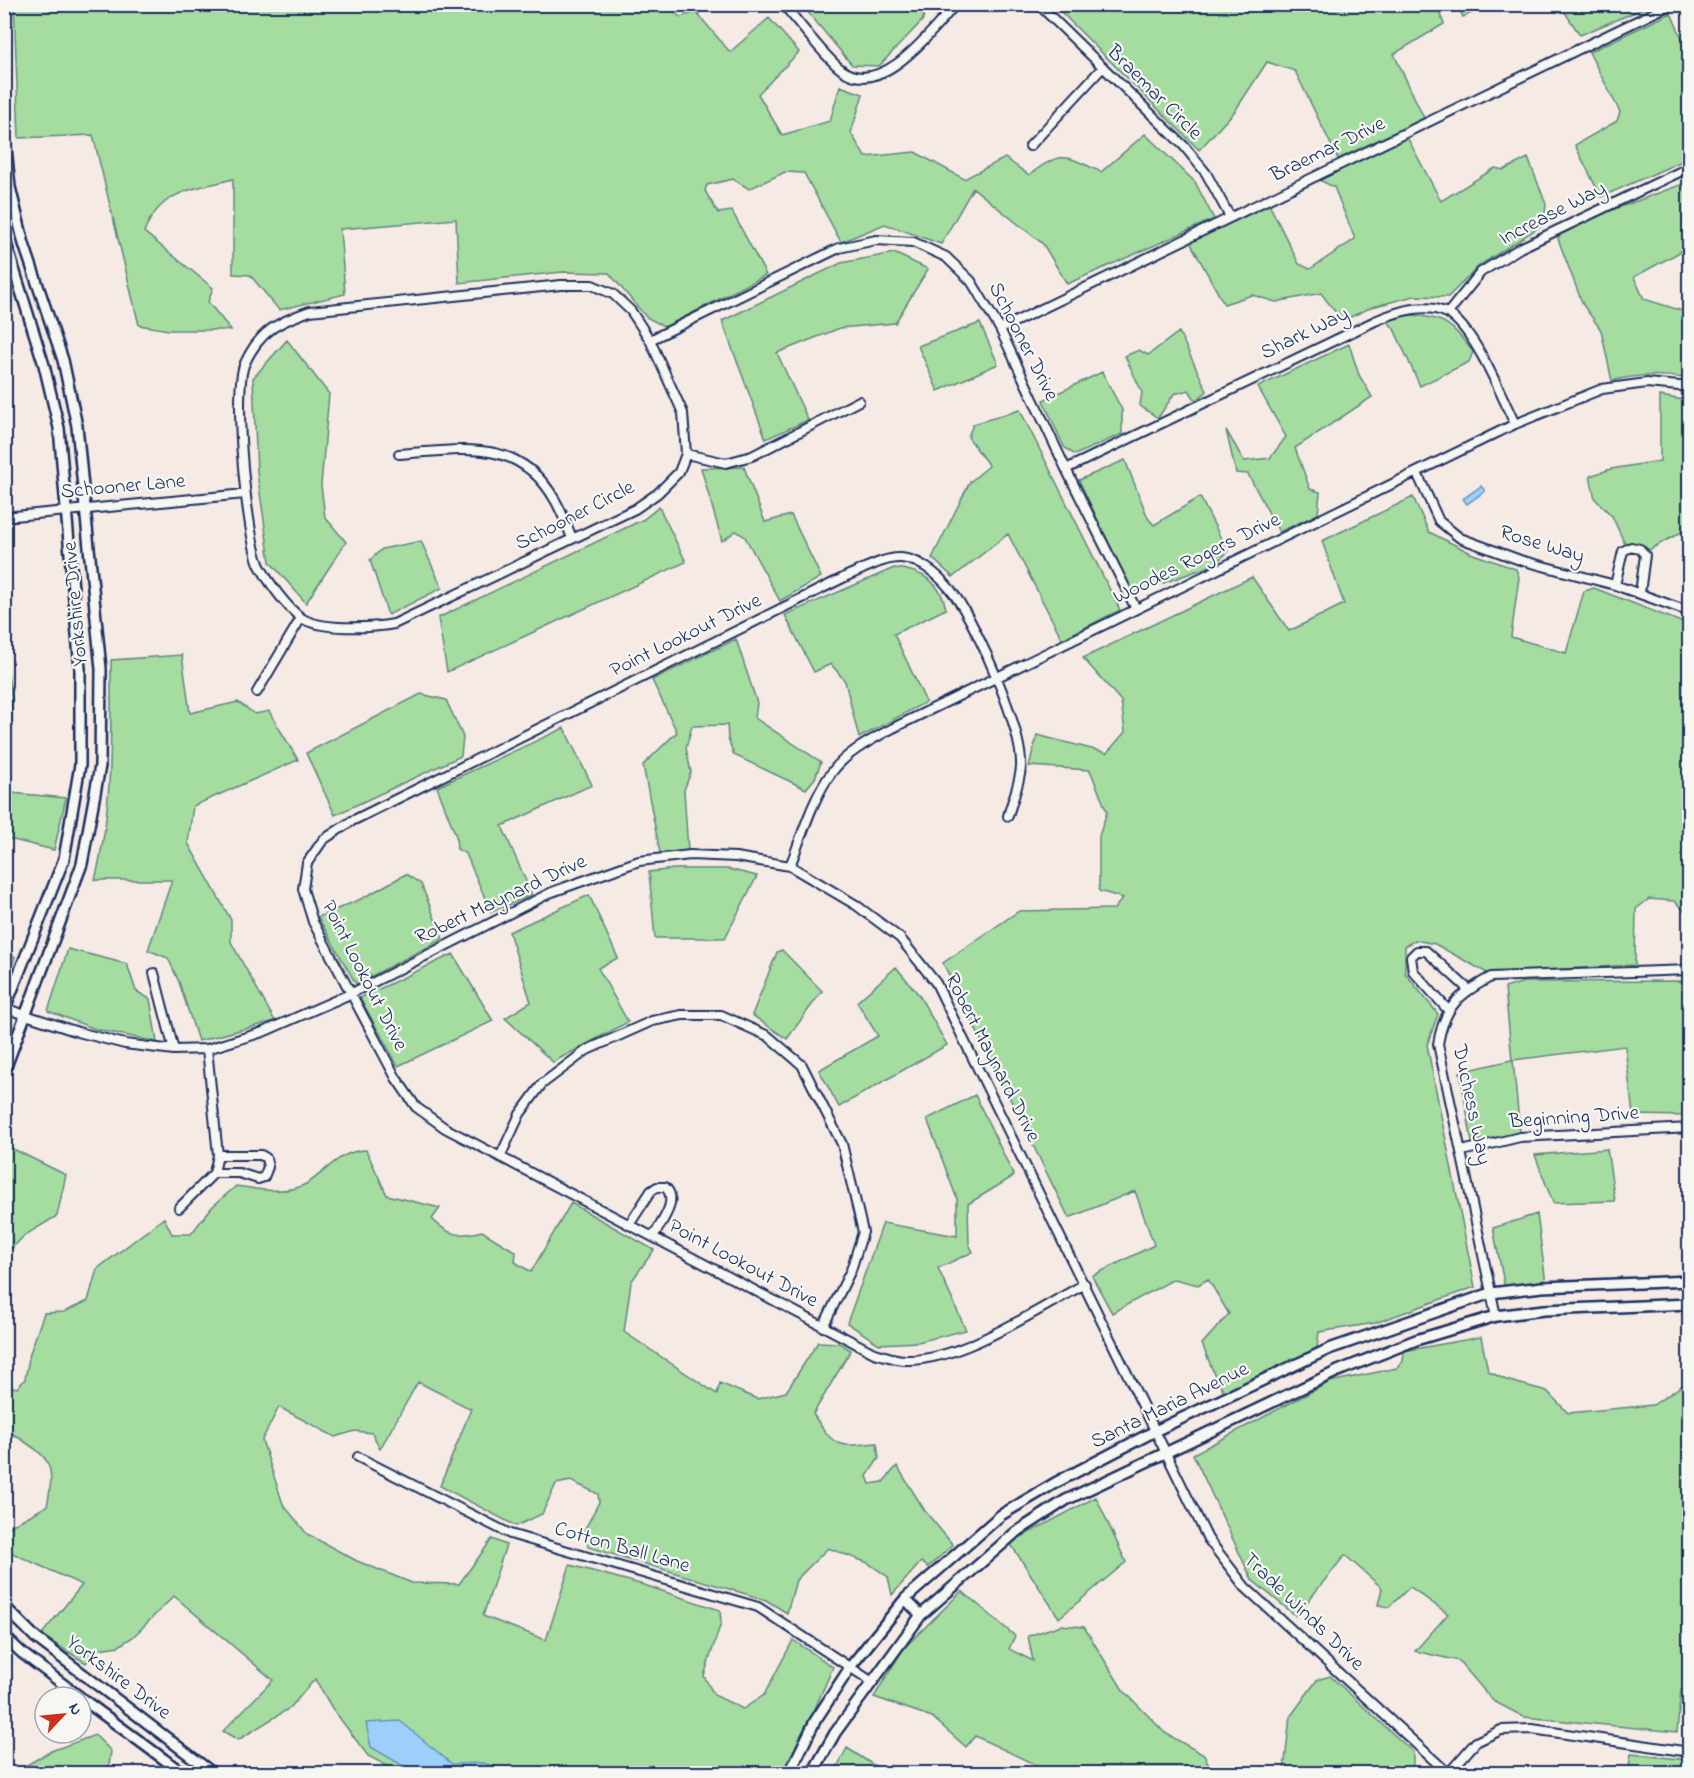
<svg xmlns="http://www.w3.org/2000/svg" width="1694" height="1778" font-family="'Indie Flower',sans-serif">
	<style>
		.green { fill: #a5dca0; stroke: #60867f; stroke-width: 1.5 }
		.water { fill: #9cd0fa; stroke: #6890bc; stroke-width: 1.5 }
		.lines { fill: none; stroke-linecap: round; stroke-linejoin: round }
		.minor-casing { stroke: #1b2f5e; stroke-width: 12 }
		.tertiary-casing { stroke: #1b2f5e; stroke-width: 14 }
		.minor { stroke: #f6f6f2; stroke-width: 8 }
		.tertiary { stroke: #f6f6f2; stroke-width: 9 }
		.labels { text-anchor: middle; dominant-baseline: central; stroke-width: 4.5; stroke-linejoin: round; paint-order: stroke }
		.street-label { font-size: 21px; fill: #1b2f5e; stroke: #f6f6f2 }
	</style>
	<rect width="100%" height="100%" fill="#f6eae5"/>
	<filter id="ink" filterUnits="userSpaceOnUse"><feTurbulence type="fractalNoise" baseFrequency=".0167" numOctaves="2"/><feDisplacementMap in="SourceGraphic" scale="12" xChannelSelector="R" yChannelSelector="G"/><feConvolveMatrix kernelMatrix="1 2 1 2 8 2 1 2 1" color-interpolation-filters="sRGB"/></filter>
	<g filter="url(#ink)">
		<!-- green -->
		<path class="green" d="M14,5H667L680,17L696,12L730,52L769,18L799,52L758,94L782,135L830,121L840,86L863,94L851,133L865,157L915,152L964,179L1005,158L1029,175C1062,150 1065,155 1101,172L1145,134L1195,182L1214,219L1067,284L1043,244L973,188L941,244L885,224L841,242L804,173L785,172L749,189L733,179L707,185L705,191L718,213L732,211L766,275L665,327L646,317L609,273L563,272L459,283L456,219L340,229L345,294L279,310L250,275L233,274V179C193,190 161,189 144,232L213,288L208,302L231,330H169L139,325L93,135L19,138Z
			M802,5H928L922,21L879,66L852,65Z
			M1054,5H1436L1444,24L1394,54L1424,118L1338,159L1295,71L1267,62L1235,111L1199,150Z
			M1457,5H1488L1463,17Z
			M1560,5H1652L1580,35Z
			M1671,13L1689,55V158L1601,197L1575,145L1617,121L1620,112L1589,52Z
			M1407,137L1441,201L1495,168L1504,170L1528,158L1546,204L1544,224L1480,265L1448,297L1414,296L1372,307L1342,321L1321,293L1276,302L1252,295L1224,304L1190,242L1269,204L1299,264L1310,269L1355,239L1334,187L1319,180Z
			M1680,185L1689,187V247L1634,277L1644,299L1689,313V376L1685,378C1659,374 1637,374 1612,381L1601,330L1583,305L1558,239L1559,235L1604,213Z
			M894,253L928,269L895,323L840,328L777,353L808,420L766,439L722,321L841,263Z
			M1411,315C1447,318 1451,324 1473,352L1469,362L1420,386L1394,329L1386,319Z
			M980,323L998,364L938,391L918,346Z
			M1179,332L1207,391L1196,401L1189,390L1174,394L1158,418L1140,406L1142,392L1125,356L1139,350L1148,355Z
			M287,340L329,394L321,485L325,517L346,542L306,603L270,562L257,472L253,378Z
			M1349,344L1359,375L1372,397L1295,448L1310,489L1320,492L1318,514L1279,532L1248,474L1236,473L1226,430L1244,461L1270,458L1286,437L1258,387Z
			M1102,372L1122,410V434L1075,455L1064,447L1043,400Z
			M1660,396L1689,401V528L1649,550L1639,545L1624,542L1612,516L1595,499L1590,476L1611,469L1660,461Z
			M1020,410L1120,610L1062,639L1008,534L953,577L932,558L970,482L989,466L968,437L973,424Z
			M1125,460L1148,518L1154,525L1200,497L1228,552L1213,565L1133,594L1079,480Z
			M744,467L765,522L791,515L821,577L780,601L745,537L736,531L722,541L701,468Z
			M1413,497L1429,532L1473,554L1516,569L1519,577L1511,637L1566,653L1584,591L1594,588L1689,625V926L1688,914L1674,901L1649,899L1636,909L1635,965L1487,973L1435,944L1415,940L1405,946V973L1438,1014L1427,1045L1475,1287L1375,1323L1319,1332L1317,1348L1225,1393L1215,1376L1202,1344L1229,1314L1208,1279L1198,1285L1174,1279L1112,1313L1092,1276L1154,1245L1135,1191L1069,1218L943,963L1019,911L1114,909L1123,898L1099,891V836L1107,812L1090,770L1029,766L1037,735L1107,753L1125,732L1121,701L1083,658L1252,577L1289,631L1344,604L1322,541Z
			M659,507L686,562L447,672L438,618L644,519Z
			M421,541L442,588L388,615L370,560L382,549Z
			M894,568C920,570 941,581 946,609L894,634L926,702L859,738L845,681L831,664L814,672L785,615Z
			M736,639L757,703L755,718L821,762L815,778L806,789L734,755L728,739L727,725L692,726L686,748L691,772L684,790L688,851L660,853L643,765L677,732L652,680Z
			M4,651L12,698V793L66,798L54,850L5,838Z
			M182,655L190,713L238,702L255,714L269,711L298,760L193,806L188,843L231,920V942L275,1021L198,1041L179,982L168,958L148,950L172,880H95C113,808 111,734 111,660Z
			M421,694L446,700L463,737L461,756L335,815L306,753Z
			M564,728L592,785L502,826L532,895L491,912L466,854L457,849L456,836L437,787Z
			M675,869H728L757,876L725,938H655L649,872Z
			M406,874L421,884L443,939L356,984L318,917L363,898Z
			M589,895L618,958L598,968L628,1022L553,1062L505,1018L531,1002L509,932Z
			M68,949L127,964L136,991L150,999L157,1042L95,1029L48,1011Z
			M782,950L822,991L787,1039L752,1015L777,952Z
			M5,952L15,957L5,987Z
			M453,954L493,1021L398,1066L360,998Z
			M896,967L919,995L947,1045L839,1107L819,1070L878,1036L857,1002Z
			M1689,981V1116L1633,1115L1625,1046L1513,1060L1520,1133L1472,1142L1460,1072L1512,1060L1505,988L1524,982Z
			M975,1095L1014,1176L968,1204L969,1244L973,1252L938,1268L966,1330L918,1342L879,1344L847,1323L883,1223L957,1236V1199L927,1119Z
			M5,1145L66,1175L57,1216L25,1235L5,1255Z
			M1607,1149L1615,1201L1553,1203L1535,1155Z
			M366,1150L387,1195L440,1208L432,1219C449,1236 459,1237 482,1231L516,1252L515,1262L531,1272L571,1203L654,1250L631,1282L624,1332L717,1394L720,1383L757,1399L786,1392L818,1342L839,1343L851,1350L813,1414C836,1449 836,1447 877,1443L879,1458L867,1476L870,1484L883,1482L897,1466L925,1511L953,1545L928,1567L921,1562L892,1595L888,1577L868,1563L828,1548L796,1580L787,1613L766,1600L588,1547L584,1531L599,1502L598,1494L571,1481L556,1484L542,1514L516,1526L440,1486L471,1409L418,1382L380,1449L372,1433L355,1431L335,1437L279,1407L262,1440L283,1504L307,1534L357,1561L412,1583L459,1584L492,1539L506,1545L483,1616L546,1640L570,1565L644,1585L720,1610L721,1623L704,1676L714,1695L743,1709L764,1695L793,1640L833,1667L788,1771L781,1770L779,1773H401L368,1756L332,1708L315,1679L290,1708L238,1740L223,1731L273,1680L174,1596L133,1637L119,1646L98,1649L86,1663L41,1635L82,1585L10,1552L7,1528L47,1506C56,1462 50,1458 13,1434L5,1435L4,1385L17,1388L25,1379L30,1353L44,1313L64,1312L88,1301L97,1269L164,1218L172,1234H191L212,1207L236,1186C257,1189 285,1195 306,1184C328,1171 338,1151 366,1150Z
			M1537,1214L1546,1283L1505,1288L1493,1228Z
			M1481,1337L1488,1371L1506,1380L1547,1391L1568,1413L1653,1405L1689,1381L1690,1685L1681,1690L1677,1732L1524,1717L1493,1701L1459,1661L1415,1651L1448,1614L1410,1587L1389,1607L1378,1605L1382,1588L1345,1555L1296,1616L1252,1580L1193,1454L1330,1382L1397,1368L1403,1361L1404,1351Z
			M1096,1497L1126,1562L1059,1618L1010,1543Z
			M962,1591L1015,1636L1009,1649L1033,1661L1028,1636L1061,1625L1084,1627L1123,1690L1165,1733L1204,1755L1212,1773H1039L1036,1765L975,1736L966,1747L932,1717L874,1697L903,1649Z
			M1330,1676L1413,1752V1773L1288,1774L1284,1770L1290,1717L1317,1680Z
			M95,1735L111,1751L108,1773H13L51,1751Z
			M847,1748L886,1773H834Z
			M1631,1754L1689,1760V1773H1628Z"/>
		<!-- water -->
		<path class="water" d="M1481,486L1485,491L1467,504L1463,499Z
			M400,1721L452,1764L483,1763L517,1773H415L371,1747L366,1723Z"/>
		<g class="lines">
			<defs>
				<path id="minor" d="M783,4C798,21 826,59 842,70C882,99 932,30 956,4
					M1038,4L1184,146L1206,173L1230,217
					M1030,146L1103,67
					M561,285H592L613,294L631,311L650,340L683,413L686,454L679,472L658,493L635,509L394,624C372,628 319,631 300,617C285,605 269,583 260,566C247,540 232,389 245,363C260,330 279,322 310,311Z
					M1448,313L1481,272L1520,248L1690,167
					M1000,329L1672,4
					M650,340L839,248L876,240L913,242L946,257L971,281L1000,329L1066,469L1136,609
					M399,454C461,450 519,436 555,500C562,512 567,526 572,538
					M686,454L726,463L752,456L859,401
					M1066,469L1375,321C1396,312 1425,302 1447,313C1474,327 1502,397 1515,424
					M1417,473L1439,521L1460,538L1520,560L1615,585L1690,612
					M4,517L245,494
					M1615,585L1623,551L1631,547L1640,549L1645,555L1640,593
					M257,692L301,618
					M1008,816C1012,801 1020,783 1021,767C1023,730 978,628 956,597C944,580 924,560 901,558C885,557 864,569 849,575L352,821L323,840L307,863L303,889L313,922L396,1078L416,1107L445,1128L874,1353C884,1355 895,1360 905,1360C960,1362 1036,1310 1085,1284
					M790,866C802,836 812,799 832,772C847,752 871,740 893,728L1515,424L1602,389L1647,383L1690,387
					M154,973L174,1050
					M4,1008L78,1032L125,1044L174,1050L207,1049L263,1032L350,994L552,892L639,861L690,855L736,857L790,866L856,905L900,938L936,983L1208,1539L1245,1587L1449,1774
					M1448,1010L1413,971L1411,957L1417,951H1426L1468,989
					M1462,1151L1520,1137L1690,1128
					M500,1157L520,1114L542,1084L587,1050L652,1021L682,1015H721L768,1036L802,1065L842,1144L863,1232L851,1270L823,1327
					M214,1173H239L258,1179L264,1177L268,1167L266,1158L261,1155H218
					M179,1208L214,1173L218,1155L207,1049
					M629,1225L651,1191L657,1187H665C680,1200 660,1224 653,1237
					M1496,1316L1438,1044C1444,1007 1459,994 1491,977L1690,970
					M358,1457L510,1534L758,1607L871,1681
					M1448,1774L1476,1742L1501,1730L1532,1729L1690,1752"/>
				<path id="tertiary" d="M4,128L10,187L24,244L63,360L77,426L101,669L100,766L82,864L4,1072
					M4,237L44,365L59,428L80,669V765L64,859L4,1011
					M905,1599L921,1615
					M4,1606L36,1638L214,1774
					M4,1636L22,1653L80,1697
					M81,1698L184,1774
					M789,1774L815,1721L851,1666L905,1599L1001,1515L1055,1483L1157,1430L1329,1349L1491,1293L1542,1287L1690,1281
					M812,1774L835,1733L921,1615L1015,1533L1066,1500L1338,1371L1416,1340L1496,1316L1544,1310L1690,1304"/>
			</defs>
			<!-- minor casing -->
			<use href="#minor" class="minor-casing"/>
			<!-- tertiary casing -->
			<use href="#tertiary" class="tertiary-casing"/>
			<!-- minor -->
			<use href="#minor" class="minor"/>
			<!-- tertiary -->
			<use href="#tertiary" class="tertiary"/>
		</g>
	</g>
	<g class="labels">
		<!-- street labels -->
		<g class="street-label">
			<text transform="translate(1154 93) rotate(45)">Braemar Circle</text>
			<text transform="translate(1328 150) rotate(-26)">Braemar Drive</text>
			<text transform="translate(1553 214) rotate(-27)">Increase Way</text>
			<text transform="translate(1305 334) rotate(-26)">Shark Way</text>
			<text transform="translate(1023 342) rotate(63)">Schooner Drive</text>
			<text transform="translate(123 487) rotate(-5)">Schooner Lane</text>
			<text transform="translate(575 516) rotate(-27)">Schooner Circle</text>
			<text transform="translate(1542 545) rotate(17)">Rose Way</text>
			<text transform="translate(1197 559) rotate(-26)">Woodes Rogers Drive</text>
			<text transform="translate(76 604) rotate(-95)">Yorkshire Drive</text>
			<text transform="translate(686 636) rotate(-26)">Point Lookout Drive</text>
			<text transform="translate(501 900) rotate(-25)">Robert Maynard Drive</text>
			<text transform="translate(364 976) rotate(63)">Point Lookout Drive</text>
			<text transform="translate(992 1058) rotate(63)">Robert Maynard Drive</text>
			<text transform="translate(1471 1105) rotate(78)">Duchess Way</text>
			<text transform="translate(1574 1118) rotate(-4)">Beginning Drive</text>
			<text transform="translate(743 1264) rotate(28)">Point Lookout Drive</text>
			<text transform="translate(1170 1406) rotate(-26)">Santa Maria Avenue</text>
			<text transform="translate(622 1548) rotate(16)">Cotton Ball Lane</text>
			<text transform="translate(1303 1612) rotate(44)">Trade Winds Drive</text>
			<text transform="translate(118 1678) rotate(37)">Yorkshire Drive</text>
		</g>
	</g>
	<!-- margin -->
	<rect width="1694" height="1778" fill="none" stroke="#f6f6f2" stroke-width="24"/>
	<rect x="12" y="12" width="1670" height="1754" fill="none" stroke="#1b2f5e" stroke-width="2" filter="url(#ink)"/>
	<!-- north arrow -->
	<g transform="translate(63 1715) rotate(64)"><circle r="28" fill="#f6f6f2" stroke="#9ea6b7" stroke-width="1.5"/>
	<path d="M0-4.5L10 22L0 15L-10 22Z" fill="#c8321e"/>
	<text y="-9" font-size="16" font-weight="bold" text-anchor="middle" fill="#1b2f5e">N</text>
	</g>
</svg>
